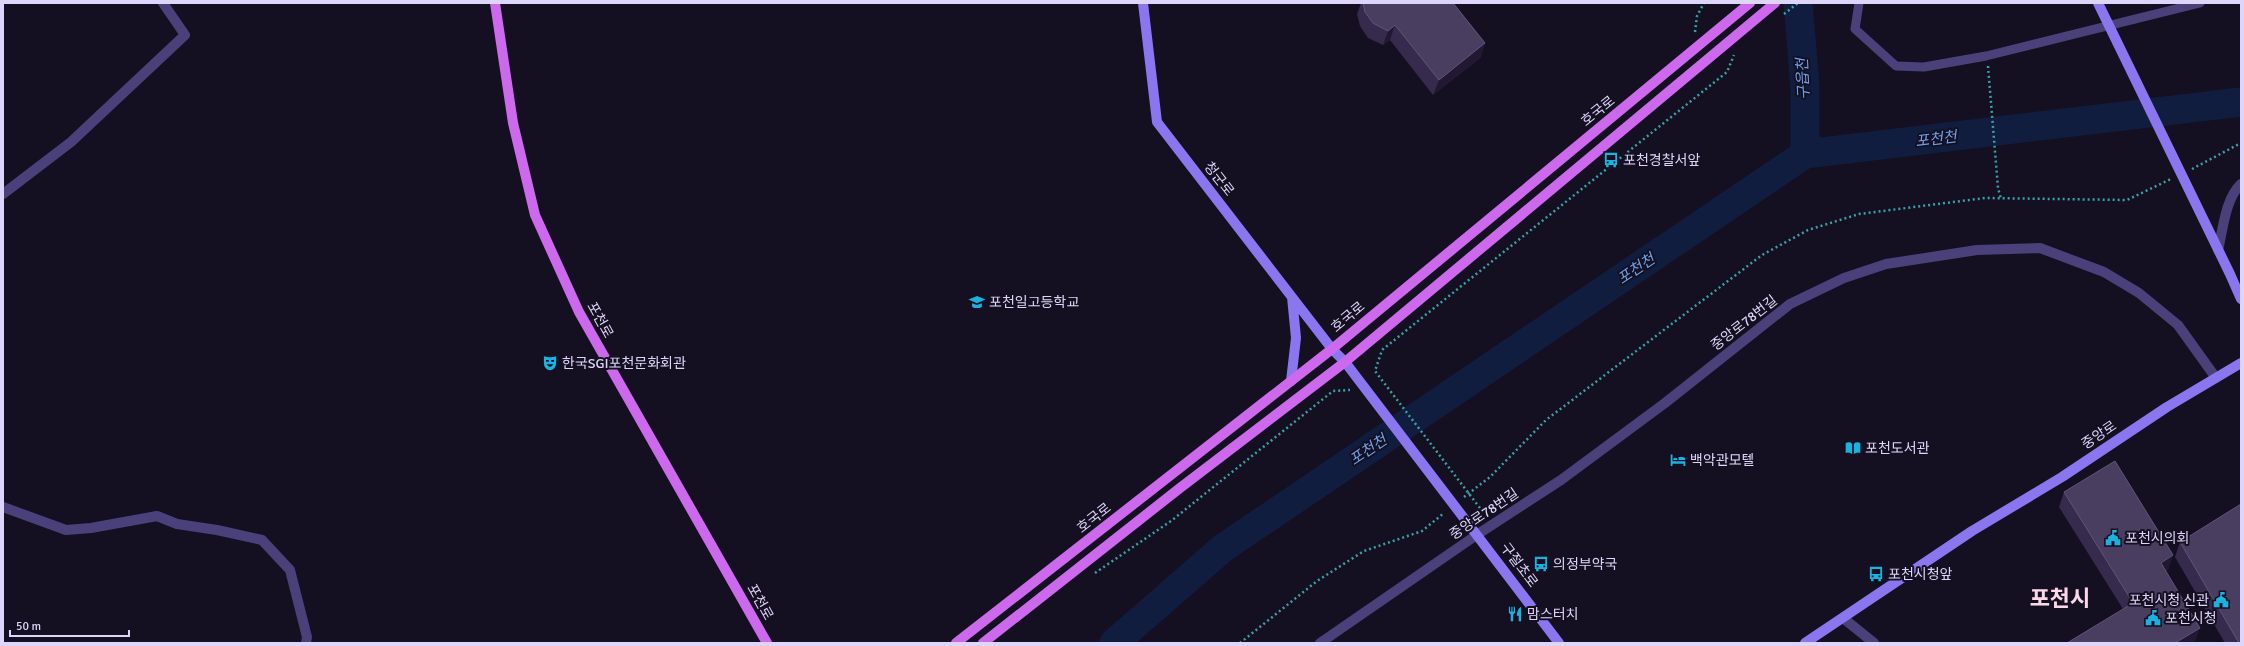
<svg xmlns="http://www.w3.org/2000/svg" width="2244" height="646" font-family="Signika,'Noto Sans KR',sans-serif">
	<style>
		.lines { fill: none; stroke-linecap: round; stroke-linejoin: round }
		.river { stroke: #111d3f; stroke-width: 29 }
		.path { stroke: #3ca0a7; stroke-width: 2.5; stroke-dasharray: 2 3; stroke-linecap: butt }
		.lane { stroke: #4a417b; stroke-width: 9 }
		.street { stroke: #4a417b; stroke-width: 10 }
		.secondary { stroke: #8a77ef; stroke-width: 10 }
		.primary { stroke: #cd69ed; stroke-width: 10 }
		.wall { fill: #372b4d }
		.shaded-wall { fill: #221834 }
		.building { fill: #493d60; stroke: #605578 }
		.labels { text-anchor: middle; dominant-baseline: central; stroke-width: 4; stroke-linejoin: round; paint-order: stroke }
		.street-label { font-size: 14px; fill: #ded5fa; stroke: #151021 }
		.poi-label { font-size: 14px; fill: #ded5fa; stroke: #151021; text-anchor: start }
		.water-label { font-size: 15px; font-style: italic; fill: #6fa3ee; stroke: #151021 }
		.town-label { font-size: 22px; font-weight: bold; fill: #fad7e9; stroke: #151021 }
	</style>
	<rect width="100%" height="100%" fill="#151021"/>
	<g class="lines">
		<!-- river -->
		<path class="river" d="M1798,3L1805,87V154
			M1114,643L1223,548L1805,154L2241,102"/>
		<!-- path -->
		<path class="path" d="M1784,14L1798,3
			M1695,32L1697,16L1704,3
			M1988,66L1998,188L2001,199
			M2192,169L2241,143
			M1464,497L1490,477L1546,420L1762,255L1808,230L1859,214L1985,198L2127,200L2171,179
			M1483,512L1375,371L1382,350L1727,72L1734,55
			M1095,573L1171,521L1333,391L1350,390
			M1240,643L1317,581L1364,551L1422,531L1444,513"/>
		<!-- lane -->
		<path class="lane" d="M1859,3L1855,29L1896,66L1924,67L1986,56L2200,3"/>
		<!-- street -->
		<path class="street" d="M3,194L71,142L185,35L163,3
			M2218,250C2223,230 2225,199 2241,184
			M3,507L66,530L91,528L157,516L177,524L217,530L262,540L290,570L307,637L306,643
			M1843,618L1874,643
			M1320,643L1478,534L1561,480L1665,403L1790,304L1844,278L1886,264L1977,250L2040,248L2104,272L2139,293L2178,325L2216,378"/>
		<!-- secondary -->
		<path class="secondary" d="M1143,3L1157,122L1332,349L1345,362L1559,643
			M2098,3L2230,274L2241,299
			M1291,381L1296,338L1292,297
			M1805,643L1972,531L2062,477L2167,407L2241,363"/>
		<!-- primary -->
		<path class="primary" d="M495,3L513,123L535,215L579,312L767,643
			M956,643L1332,349L1750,3
			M983,643L1180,488L1345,362L1775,3"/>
	</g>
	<!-- wall -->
	<path class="wall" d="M1361,3H1453L1485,43L1480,58L1433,95L1390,40L1383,45L1368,38L1360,26L1357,14Z
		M2064,492L2168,570L2166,571L2195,642L2123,609L2059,507Z
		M2180,542L2241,643H2225L2175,557Z"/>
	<!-- shaded-wall -->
	<path class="shaded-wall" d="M1395,25L1390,40L1383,45L1388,31Z
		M1485,43L1480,58L1433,95L1439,80Z
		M2173,555L2168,570L2155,577L2161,563Z
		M2200,628L2195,642L2193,643H2175Z"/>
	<!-- building -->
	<path class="building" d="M1363,3H1453L1485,43L1439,80L1395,25L1388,31L1373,23L1365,12Z
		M2115,461L2173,555L2161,563L2200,628L2175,643H2067L2133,603L2064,492Z
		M2241,504V643H2239L2180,542Z"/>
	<!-- icons -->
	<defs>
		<symbol id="bus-bare" viewBox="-9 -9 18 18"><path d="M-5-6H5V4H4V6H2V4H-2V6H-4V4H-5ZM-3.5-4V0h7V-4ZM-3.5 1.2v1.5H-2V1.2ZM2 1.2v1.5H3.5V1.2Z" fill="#1ab3e1" stroke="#151021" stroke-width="2.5" paint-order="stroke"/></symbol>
		<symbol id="school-bare" viewBox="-9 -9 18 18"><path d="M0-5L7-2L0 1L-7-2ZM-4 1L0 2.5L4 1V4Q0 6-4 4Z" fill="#1ab3e1" stroke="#151021" stroke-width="2.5" paint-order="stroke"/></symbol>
		<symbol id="theatre-bare" viewBox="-9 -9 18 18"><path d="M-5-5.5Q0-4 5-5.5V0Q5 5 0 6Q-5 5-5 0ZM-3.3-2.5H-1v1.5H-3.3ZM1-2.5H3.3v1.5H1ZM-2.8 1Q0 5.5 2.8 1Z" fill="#1ab3e1" stroke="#151021" stroke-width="2.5" paint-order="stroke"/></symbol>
		<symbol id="library-bare" viewBox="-9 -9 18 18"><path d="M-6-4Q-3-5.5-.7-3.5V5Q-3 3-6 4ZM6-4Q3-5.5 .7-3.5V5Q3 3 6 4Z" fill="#1ab3e1" stroke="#151021" stroke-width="2.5" paint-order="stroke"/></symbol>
		<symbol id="hotel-bare" viewBox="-9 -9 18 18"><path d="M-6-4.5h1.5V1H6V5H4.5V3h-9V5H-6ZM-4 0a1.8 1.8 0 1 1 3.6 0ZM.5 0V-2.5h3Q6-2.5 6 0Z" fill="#1ab3e1" stroke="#151021" stroke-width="2.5" paint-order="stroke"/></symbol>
		<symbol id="civic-bare" viewBox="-9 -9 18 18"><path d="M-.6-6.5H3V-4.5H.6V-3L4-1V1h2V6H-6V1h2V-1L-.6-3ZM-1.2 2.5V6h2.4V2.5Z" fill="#1ab3e1" stroke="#151021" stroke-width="2.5" paint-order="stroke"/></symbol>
		<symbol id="restaurant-bare" viewBox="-9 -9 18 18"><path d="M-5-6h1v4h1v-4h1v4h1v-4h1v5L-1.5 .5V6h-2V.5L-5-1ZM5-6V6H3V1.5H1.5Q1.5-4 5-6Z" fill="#1ab3e1" stroke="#151021" stroke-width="2.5" paint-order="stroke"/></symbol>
	</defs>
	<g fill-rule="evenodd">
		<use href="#bus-bare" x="1600" y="149" width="22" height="22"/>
		<use href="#school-bare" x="966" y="291" width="22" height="22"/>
		<use href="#theatre-bare" x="539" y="352" width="22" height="22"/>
		<use href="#library-bare" x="1842" y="437" width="22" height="22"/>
		<use href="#hotel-bare" x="1667" y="449" width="22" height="22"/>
		<use href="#civic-bare" x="2102" y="527" width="22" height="22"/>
		<use href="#bus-bare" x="1530" y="553" width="22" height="22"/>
		<use href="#bus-bare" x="1865" y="563" width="22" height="22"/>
		<use href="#civic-bare" x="2210" y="589" width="22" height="22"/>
		<use href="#restaurant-bare" x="1504" y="603" width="22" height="22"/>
		<use href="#civic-bare" x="2142" y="607" width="22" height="22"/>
	</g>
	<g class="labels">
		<!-- street labels -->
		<g class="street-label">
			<text transform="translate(1598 111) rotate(-39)">호국로</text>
			<text transform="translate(1219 179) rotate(52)">청군로</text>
			<text transform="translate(1348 317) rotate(-40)">호국로</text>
			<text transform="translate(600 320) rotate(61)">포천로</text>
			<text transform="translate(1744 323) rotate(-38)">중앙로78번길</text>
			<text transform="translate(2099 435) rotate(-34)">중앙로</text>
			<text transform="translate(1484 514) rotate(-34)">중앙로78번길</text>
			<text transform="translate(1094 518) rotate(-38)">호국로</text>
			<text transform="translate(1519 565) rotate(53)">구절초로</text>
			<text transform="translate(760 602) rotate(61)">포천로</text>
		</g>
		<!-- poi labels -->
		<g class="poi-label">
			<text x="1623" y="160">포천경찰서앞</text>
			<text x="989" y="302">포천일고등학교</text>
			<text x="562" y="363">한국SGI포천문화회관</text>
			<text x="1865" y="448">포천도서관</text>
			<text x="1690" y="460">백악관모텔</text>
			<text x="2125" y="538">포천시의회</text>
			<text x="1553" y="564">의정부약국</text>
			<text x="1888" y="574">포천시청앞</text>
			<text x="2209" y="600" text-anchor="end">포천시청 신관</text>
			<text x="1527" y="614">맘스터치</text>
			<text x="2165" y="618">포천시청</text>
		</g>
		<!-- water labels -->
		<g class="water-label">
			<text transform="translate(1803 79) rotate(-93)">구읍천</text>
			<text transform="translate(1936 139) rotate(-7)">포천천</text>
			<text transform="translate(1636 269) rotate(-34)">포천천</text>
			<text transform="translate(1368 450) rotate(-34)">포천천</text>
		</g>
		<!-- town labels -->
		<g class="town-label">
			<text x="2060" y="598">포천시</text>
		</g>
	</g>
	<!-- border -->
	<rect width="2244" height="646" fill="none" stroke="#ded5fa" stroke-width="8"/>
	<!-- scale -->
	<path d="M10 630v6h119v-6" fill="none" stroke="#ded5fa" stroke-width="2"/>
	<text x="16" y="630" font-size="12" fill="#ded5fa" stroke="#151021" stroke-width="3" paint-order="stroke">50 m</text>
</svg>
